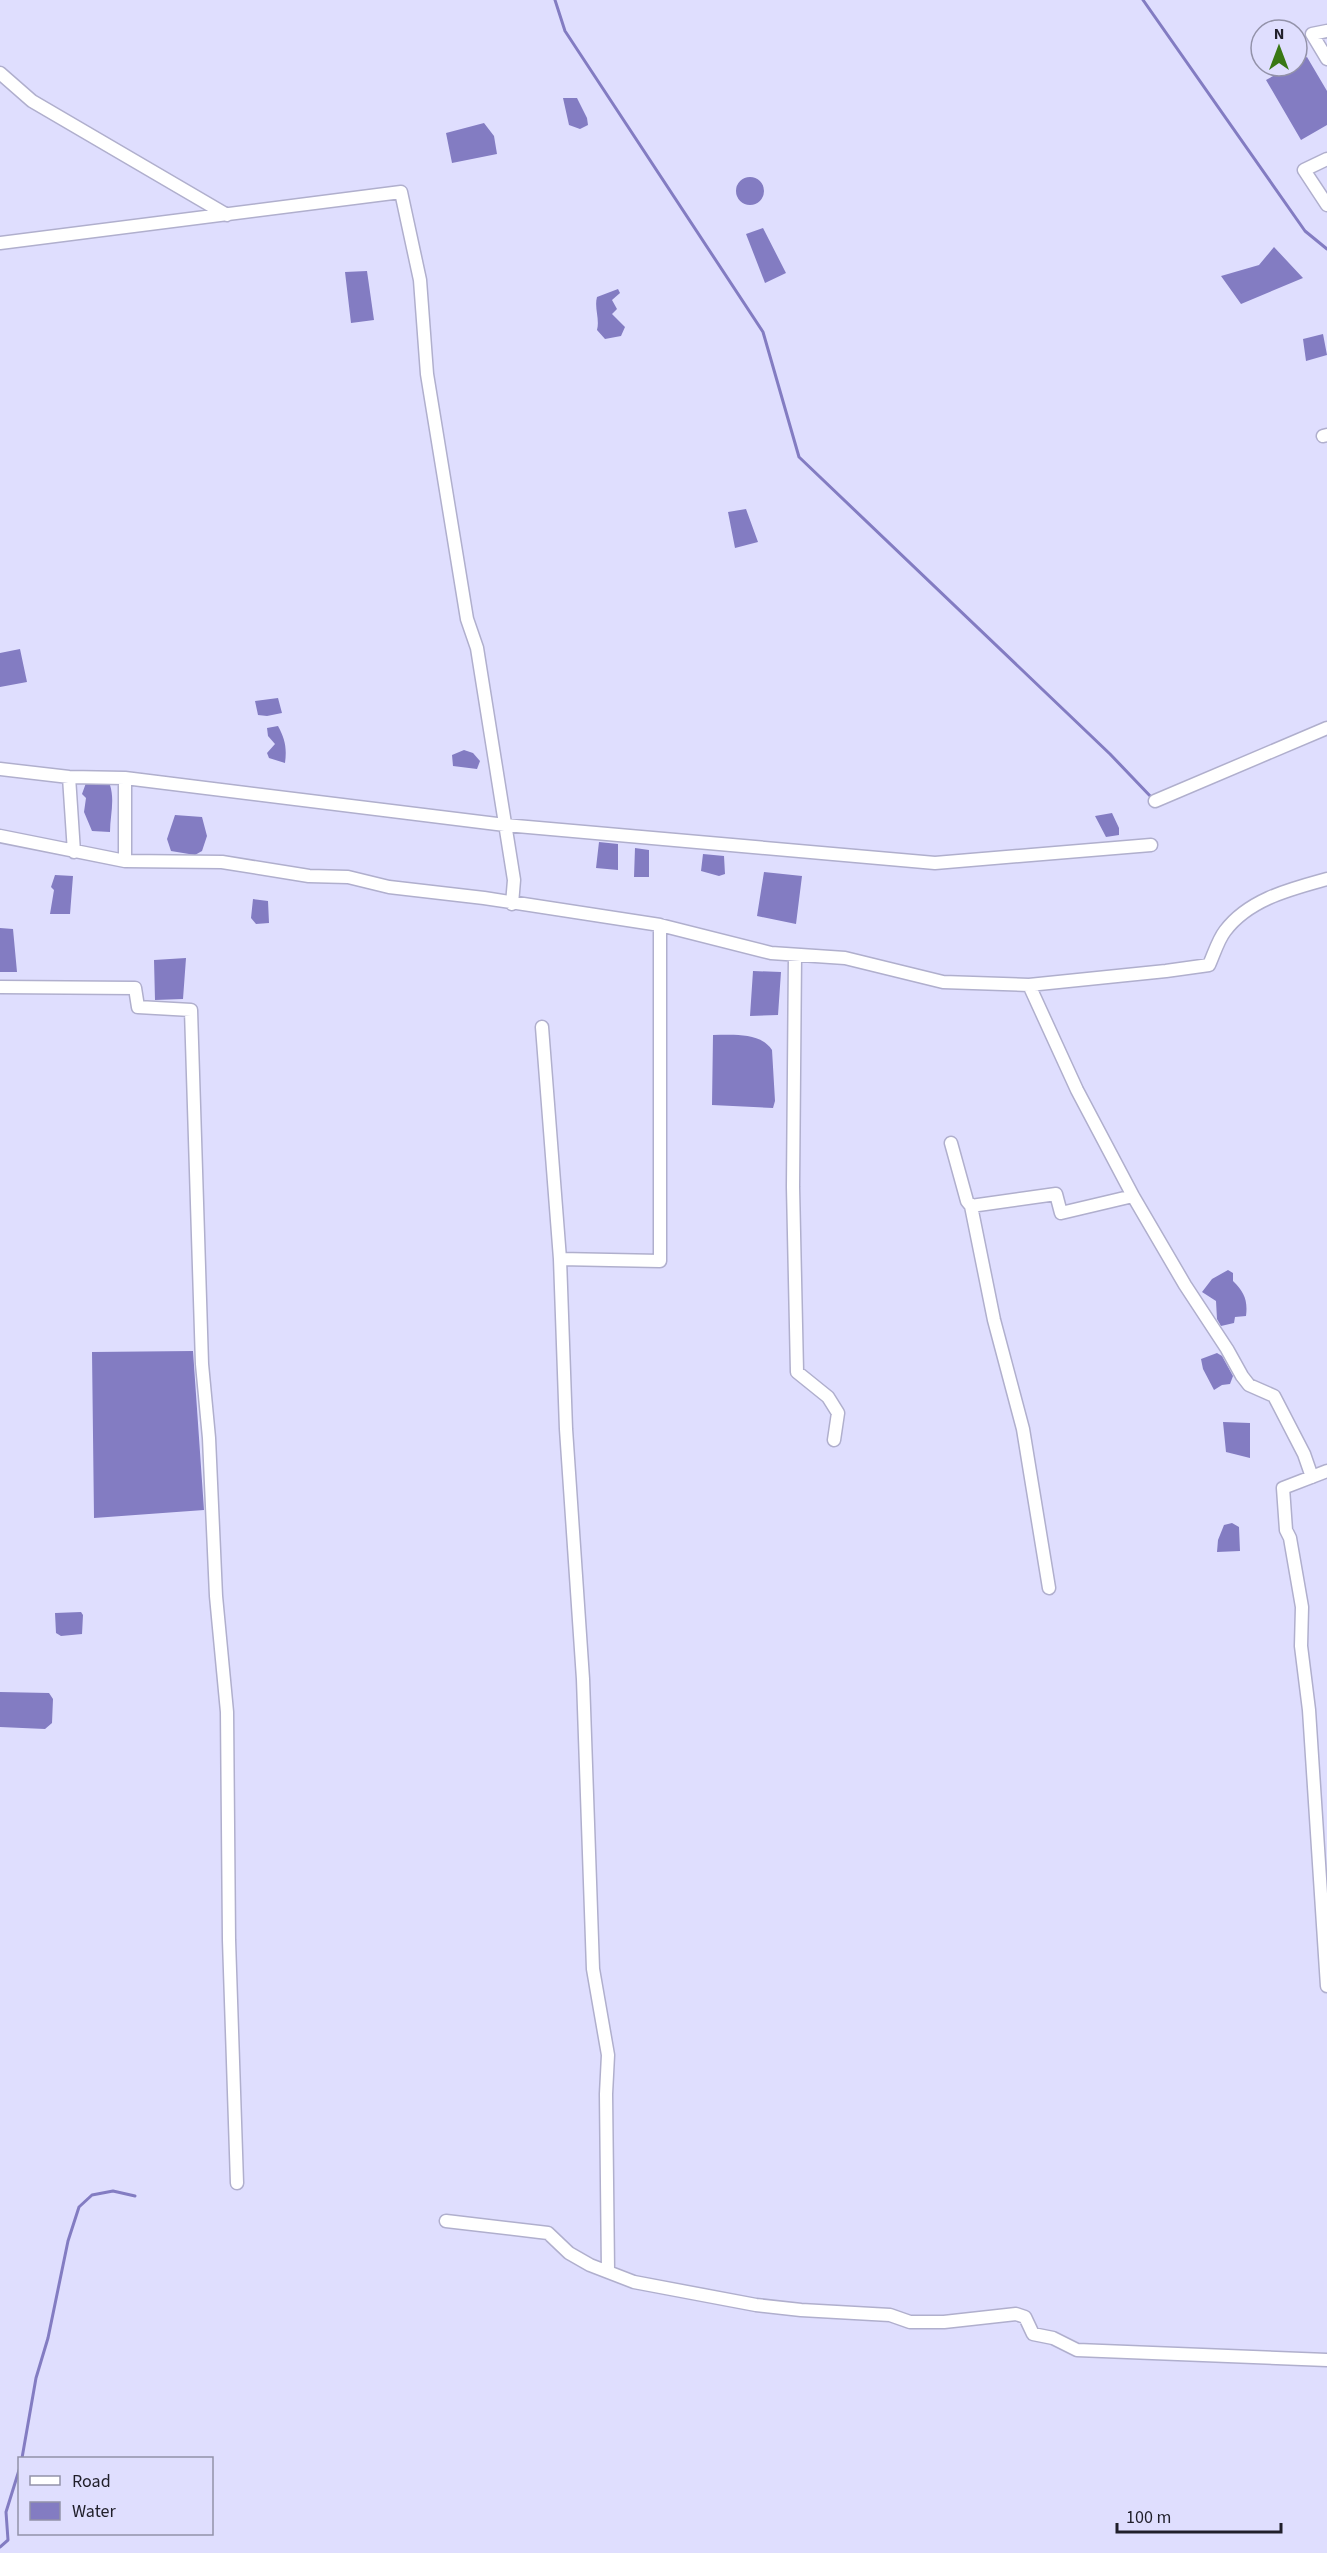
<svg xmlns="http://www.w3.org/2000/svg" width="1327" height="2553" font-family="'Source Sans 3',sans-serif">
	<style>
		.water { fill: #837cc2 }
		.lines { fill: none; stroke-linecap: round; stroke-linejoin: round }
		.stream { stroke: #837cc2; stroke-width: 3 }
		.street-casing { stroke: #b0afcd; stroke-width: 15 }
		.street { stroke: #fff; stroke-width: 12 }
	</style>
	<rect width="100%" height="100%" fill="#dfdefe"/>
	<!-- water -->
	<path class="water" d="M1307,57L1327,91V125L1301,140L1266,80L1291,66H1297V62Z
		M563,98H577L587,118L588,125L580,129L569,125Z
		M484,123L494,136L497,154L452,163L446,133Z
		M736 191a14 14 0 1 1 28 0a14 14 0 1 1-28 0Z
		M763,228L786,273L765,283L746,234Z
		M1274,247L1303,278L1241,304L1221,276L1259,265Z
		M367,271L374,320L351,323L345,272Z
		M618,289L620,293L612,300L617,309L612,314L625,327L621,336L605,339L597,330C600,319 594,308 597,297Z
		M1323,334L1327,355L1306,361L1303,339Z
		M746,509L758,542L735,548L728,512Z
		M20,649L27,682L0,687V653Z
		M278,698L282,713L267,716L258,715L255,701Z
		M278,726C285,739 287,748 285,763L269,758L267,753L275,744L268,736L267,728Z
		M464,750L473,753L480,761L477,769L453,766L452,755Z
		M86,783L110,785C115,801 110,816 110,832L92,831L84,812L86,798L82,794Z
		M1112,813L1119,828V835L1106,837L1095,816Z
		M175,815L202,817L207,836L202,851L195,855L171,851L167,839Z
		M599,842L618,844V870L596,868Z
		M635,848L649,850V877H634Z
		M703,854L724,856L725,874L719,876L701,871Z
		M764,872L802,876L796,924L757,916Z
		M55,875L73,876L70,914H50L54,890L51,887Z
		M253,899L268,901L269,923L256,924L251,918Z
		M0,928L13,929L17,972H0Z
		M186,958L183,999L155,1000L154,960Z
		M753,971L781,972L778,1015L750,1016Z
		M713,1035C733,1035 760,1032 772,1050L775,1101L773,1108L712,1105Z
		M1228,1270L1233,1273V1281C1244,1292 1248,1300 1246,1316L1235,1317L1234,1323L1221,1326L1217,1319L1216,1301L1202,1292L1212,1279Z
		M193,1351L204,1510L94,1518L92,1352Z
		M1217,1353L1222,1356L1233,1376L1230,1384L1222,1385L1214,1390L1203,1369L1201,1359Z
		M1223,1422L1250,1423V1458L1226,1452Z
		M1232,1523L1239,1527L1240,1551L1217,1552L1218,1540L1224,1525Z
		M81,1612L83,1615L82,1634L61,1636L56,1633L55,1613Z
		M0,1692L49,1693L53,1699L52,1723L45,1729L0,1727Z"/>
	<g class="lines">
		<!-- stream -->
		<path class="stream" d="M555,0L565,31L763,332L799,457L1110,754L1153,799
			M1143,0L1305,231L1327,249
			M22,2458L36,2378L48,2338L68,2241L79,2207L92,2195L113,2191L135,2196
			M0,2547L8,2540L6,2512L20,2467"/>
		<defs>
			<path id="street" d="M1327,31L1312,34L1327,59
				M0,73L32,101L227,215
				M1327,159L1304,170L1327,205
				M0,243L401,192L420,280L427,374L467,619L477,648L514,880L512,904
				M1323,436L1327,435
				M0,769L69,777L125,778L505,825L935,863L1151,845
				M69,777L74,852
				M125,778V861
				M1155,801L1327,728
				M0,836L125,861L222,862L309,876L348,877L389,887L484,898L660,925L771,953L845,958L943,982L1029,985L1166,971L1209,965C1214,954 1218,940 1225,931C1249,899 1291,889 1327,879
				M795,955L793,1187L797,1372L828,1397L838,1413L834,1440
				M1029,985L1077,1090L1133,1196L1185,1285L1227,1349L1242,1376L1249,1385L1274,1396L1304,1454L1312,1477
				M0,987L135,988L138,1007L191,1010L202,1364L209,1438L216,1596L227,1712L229,1940L237,2183
				M542,1027L560,1259
				M951,1143L967,1201L971,1206L994,1320L1023,1429L1049,1588
				M971,1206L1056,1194L1061,1213L1133,1196
				M1327,1471L1283,1488L1286,1530L1290,1538L1302,1607L1301,1646L1309,1710L1327,1986
				M446,2221L548,2233L569,2253L590,2265L634,2282L756,2305L801,2310L890,2315L910,2322H944L1016,2314L1025,2317L1033,2334L1053,2338L1077,2350L1327,2360
				M608,2271L606,2094L608,2055L593,1969L583,1679L566,1429L560,1259L660,1261V925"/>
		</defs>
		<!-- street casing -->
		<use href="#street" class="street-casing"/>
		<!-- street -->
		<use href="#street" class="street"/>
	</g>
	<!-- legend -->
	<rect x="18" y="2457" width="195" height="78" fill="#dfdefe" stroke="#9392a9" stroke-width="1.5"/>
	<rect x="30" y="2476" width="30" height="9" fill="#ffffff" stroke="#9392a9" stroke-width="1.5"/>
	<text x="72" y="2487" font-size="18" fill="#201f2a">Road</text>
	<rect x="30" y="2502" width="30" height="18" fill="#837cc2" stroke="#9392a9" stroke-width="1.5"/>
	<text x="72" y="2517" font-size="18" fill="#201f2a">Water</text>
	<!-- north arrow -->
	<g transform="translate(1279 48)"><circle r="28" fill="#dfdefe" stroke="#9392a9" stroke-width="1.5"/>
	<path d="M0-4.5L10 22L0 15L-10 22Z" fill="#397814"/>
	<text y="-9" font-size="16" font-weight="bold" text-anchor="middle" fill="#201f2a">N</text>
	</g>
	<!-- scale -->
	<path d="M1117 2523v9h164v-9" fill="none" stroke="#201f2a" stroke-width="3"/>
	<text x="1126" y="2523" font-size="18" fill="#201f2a" stroke="#dfdefe" stroke-width="4.5" paint-order="stroke">100 m</text>
</svg>
